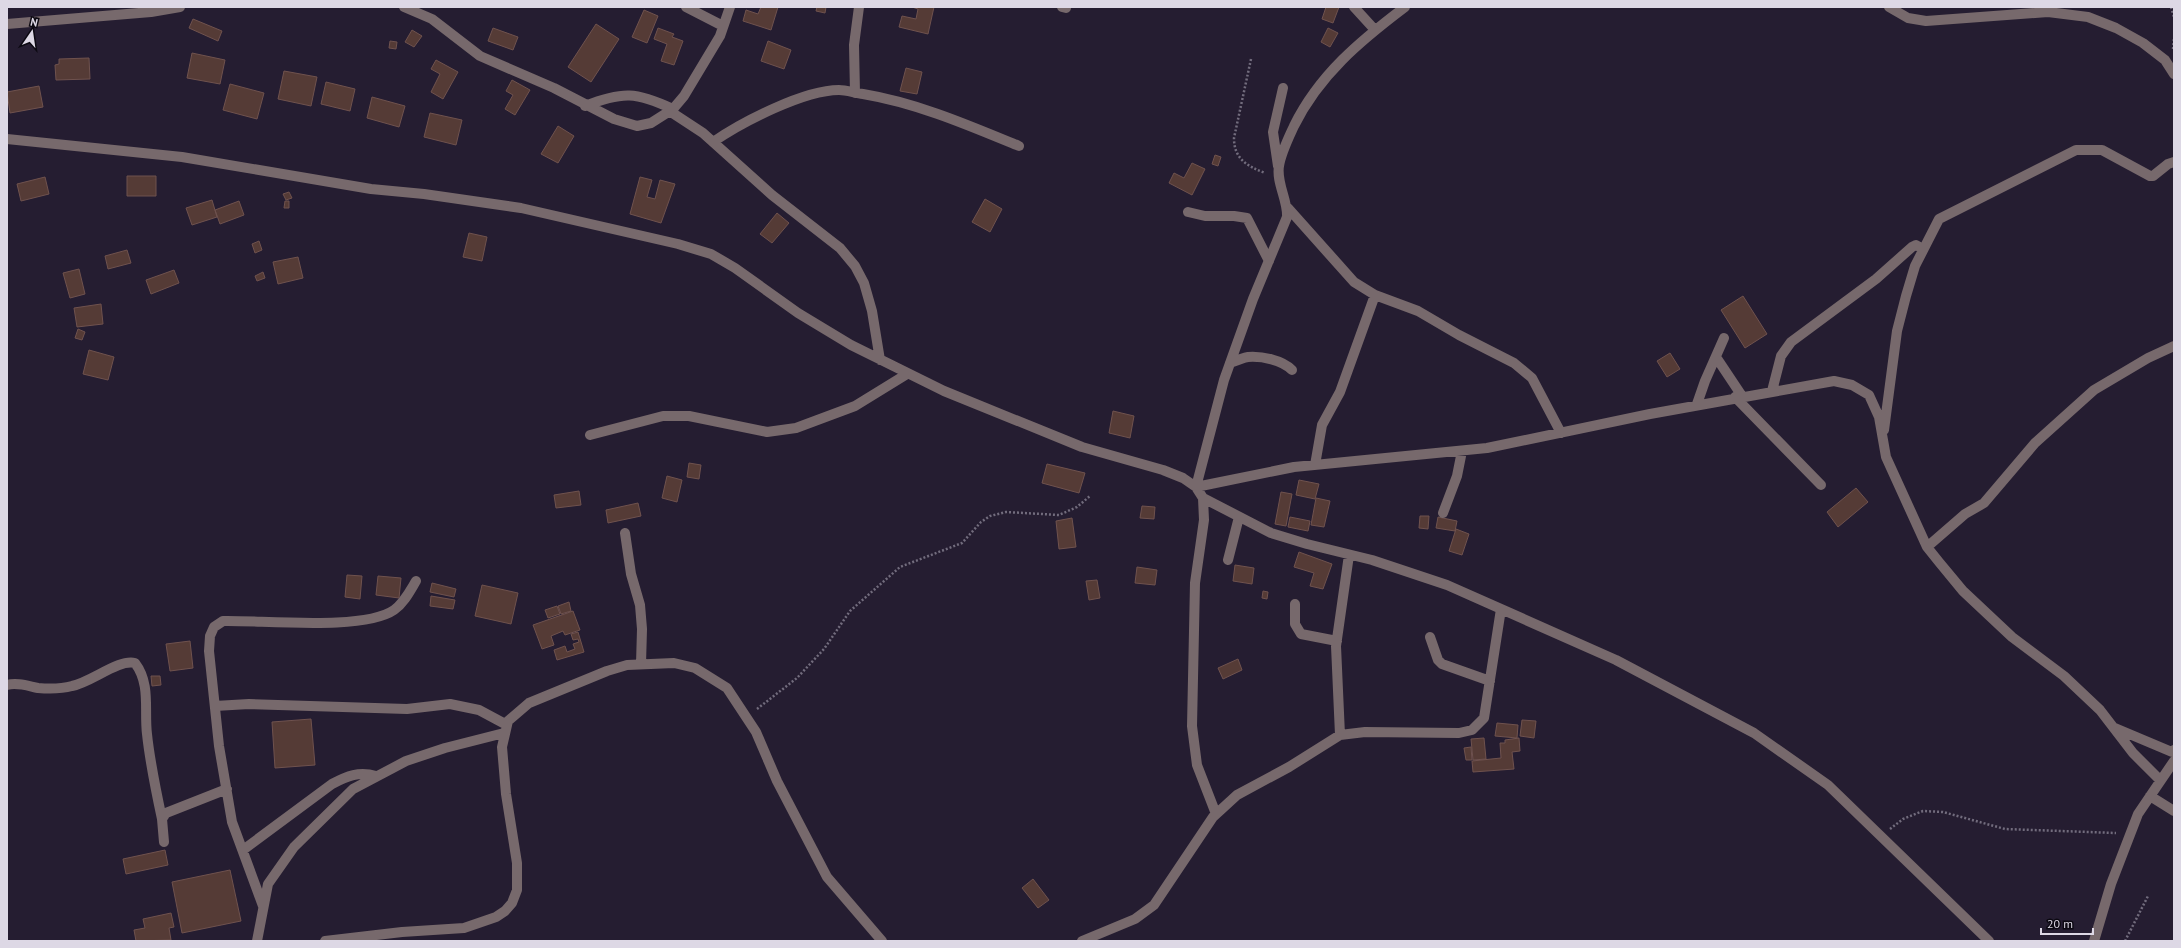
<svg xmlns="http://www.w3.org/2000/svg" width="2181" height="948" font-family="'PT Sans',sans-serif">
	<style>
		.building { fill: #553b36; stroke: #6f524e }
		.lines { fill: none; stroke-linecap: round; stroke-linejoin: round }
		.path { stroke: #726c7d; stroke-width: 2.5; stroke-dasharray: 2 2; stroke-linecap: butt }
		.minor { stroke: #77696c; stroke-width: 10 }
	</style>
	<rect width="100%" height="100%" fill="#251d31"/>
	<!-- building -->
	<path class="building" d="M761,7H778L771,30L743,21L746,10L758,14Z
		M817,7H826L825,13L816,11Z
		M912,7H934L928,34L899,27L902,16L916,19L918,9Z
		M1326,7H1339L1333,23L1322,19Z
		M644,10L658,16L647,43L632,37Z
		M193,19L222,31L218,41L189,28Z
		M596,24L619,39L591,82L568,67Z
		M493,28L518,37L513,50L488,41Z
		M658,28L674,34L672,37L683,41L674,65L661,61L667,44L654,39Z
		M1328,28L1338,33L1330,47L1321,42Z
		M412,30L422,36L414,47L405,42Z
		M390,41L397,42L396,49L389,48Z
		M768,41L791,50L784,69L761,61Z
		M192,53L225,60L220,84L187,78Z
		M89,58L90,79L56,80L55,65L59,64V59Z
		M436,60L458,72L443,99L431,92L440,74L431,69Z
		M906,68L922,72L917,94L900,91Z
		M284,71L317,77L311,106L278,99Z
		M512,80L530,90L515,115L505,109L513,95L506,91Z
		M326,82L355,89L350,111L321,104Z
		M230,84L264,93L257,119L223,110Z
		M39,86L43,107L10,113L7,92Z
		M372,97L405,106L399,127L367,118Z
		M430,113L462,120L456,145L424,137Z
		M558,126L574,136L558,163L541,154Z
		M1215,155L1221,157L1218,166L1212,164Z
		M1192,163L1205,169L1192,195L1169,183L1174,173L1184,178Z
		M127,176H156V196H127Z
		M45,177L49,194L21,201L17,184Z
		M640,177L652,180L647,197L655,199L660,180L675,184L661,223L630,214Z
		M289,192L292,198L286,200L283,194Z
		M985,199L1002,209L990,232L972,222Z
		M212,200L217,217L192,225L186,208Z
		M239,201L244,215L220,224L215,210Z
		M285,201H289V208H284Z
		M777,213L789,223L772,243L760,234Z
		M469,233L487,237L482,261L463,257Z
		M259,241L262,250L255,253L252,244Z
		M127,250L131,263L108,269L105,256Z
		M298,257L303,278L278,284L273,262Z
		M79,269L85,294L70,298L63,273Z
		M174,270L179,283L151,294L146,280Z
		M263,272L265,278L257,281L255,276Z
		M1743,296L1767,334L1745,348L1721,310Z
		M101,304L103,324L77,327L74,308Z
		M78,329L85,332L82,340L75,338Z
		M89,350L114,357L108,380L83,374Z
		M1670,353L1680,369L1667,377L1657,361Z
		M1113,411L1134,416L1130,438L1109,433Z
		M689,463L701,465L699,479L687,477Z
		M1047,464L1085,473L1079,493L1042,483Z
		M667,476L682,480L677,502L662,498Z
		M1299,480L1319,484L1315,499L1296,495Z
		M1856,488L1868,502L1838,527L1827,512Z
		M579,491L581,505L556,508L554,495Z
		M1281,492L1292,494L1286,526L1275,524Z
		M1316,498L1330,501L1324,527L1311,525Z
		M638,503L641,516L608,523L606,510Z
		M1142,506L1155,507L1154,519L1140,518Z
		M1420,516H1429L1428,529L1419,528Z
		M1290,517L1310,521L1308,531L1288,527Z
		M1438,517L1457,521L1455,531L1436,528Z
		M1072,518L1076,547L1059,549L1056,521Z
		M1456,529L1469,534L1462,555L1449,551Z
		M1299,552L1332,564L1323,589L1310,586L1314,573L1294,567Z
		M1235,565L1254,568L1252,584L1233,581Z
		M1137,567L1157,570L1155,585L1135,583Z
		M347,575L362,576L360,599L345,597Z
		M378,576L401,578L399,598L376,595Z
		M1097,580L1100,598L1089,600L1086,581Z
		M432,583L456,589L454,597L430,592Z
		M482,585L518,593L511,624L475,616Z
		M1263,591L1268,592L1267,599L1262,598Z
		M431,596L455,600L453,609L430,606Z
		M569,602L571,611L561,614L558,606Z
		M557,606L560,614L548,618L545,610Z
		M573,611L580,630L565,635L563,631L551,636L554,645L542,649L533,625Z
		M578,632L584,652L557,660L554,650L565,646L567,652L575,649L573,644L579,642L578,639L573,640L571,634Z
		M190,641L193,668L170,671L166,644Z
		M1238,659L1242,670L1223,679L1218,668Z
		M151,676H160L161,685L152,686Z
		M311,719L315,765L275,768L272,722Z
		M1522,720L1536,721L1534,738L1520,736Z
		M1497,723L1518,725L1517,738L1495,736Z
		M1484,738L1486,759L1473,760L1471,739Z
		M1519,738L1520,751L1512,752L1514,769L1473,772L1472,761L1501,758L1500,743H1505V740Z
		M1471,747L1472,760H1466L1464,748Z
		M165,850L168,865L126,874L123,859Z
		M230,870L241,921L182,933L172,882Z
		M1033,879L1049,900L1038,908L1022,888Z
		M171,913L174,927L169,928L171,940L136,941L134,930L145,928L143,919Z"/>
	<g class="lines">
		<!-- path -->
		<path class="path" d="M2171,7L2174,17
			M2173,49L2174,38
			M1251,59L1234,138C1234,159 1247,166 1265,173
			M757,709L797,678L824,649L850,611L900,567L962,543L981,522L990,516L1006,512L1059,515L1077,507L1090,496
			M1890,829L1903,819L1923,811L1943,812L2005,829L2116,833
			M2125,941L2148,896"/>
		<!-- minor -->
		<path class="minor" d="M404,7L432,19L480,56L554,88L614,119L637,126L651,123L673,109L684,96L720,36L730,7
			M686,7L723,26
			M1062,7L1066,8
			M1354,7L1375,30
			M1405,7C1360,41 1319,75 1294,126C1288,139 1281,153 1279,166C1276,183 1288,200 1287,217L1253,299L1224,380L1196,487L1294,467L1487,448L1650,414L1834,381L1852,385L1869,395L1879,417L1886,457L1927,547L1939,562L1963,591L2012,637L2064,676L2100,710L2133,753L2160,780
			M1889,7L1908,18L1926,21L2048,12L2088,17L2116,28L2143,43L2165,60L2174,74
			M7,24L151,12L180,7
			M855,93L854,45L859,7
			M585,106C623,91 636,92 673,109
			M671,112L703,133L772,195L840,248L855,266L864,283L872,311L880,360
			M7,139L182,157L371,189L424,194L521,208L678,244L711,254L735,268L798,313L851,345L944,391L1082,447L1163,470L1183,478L1196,487L1203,498L1204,520L1195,583L1192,726L1197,765L1216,814
			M713,142C742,122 804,90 839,90C846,90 855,93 863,94C917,103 968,125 1019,146
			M1278,166L1273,132L1283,88
			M1288,208L1354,282L1375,295L1418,311L1459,335L1514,363L1532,378L1561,433
			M1188,212L1205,216H1234L1247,218L1269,261
			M1716,357L1742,396
			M1230,363C1235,361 1242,358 1248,357C1262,356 1282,360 1292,370
			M1772,391L1781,356L1791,342L1876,279L1912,247L1916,245L1923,249
			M1735,397L1821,485
			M1697,404L1705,381L1724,338
			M1884,430L1897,331L1906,296L1915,266L1939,219L2076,150H2102L2150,176H2153L2168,164L2174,162
			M590,435L663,416H689L767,432L796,428L855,406L907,374
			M1315,465L1322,425L1340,392L1375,295
			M1203,498L1271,533L1307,544L1372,560L1447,585L1616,660L1754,733L1828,785L1989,941
			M1443,513L1457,476L1462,451
			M625,533L631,574L640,605L642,629L641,664
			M1927,547L1965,514L1984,503L2035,443L2094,390L2148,358L2174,346
			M1228,560L1239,517
			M1295,604V624L1301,634L1337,641
			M1430,637L1438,660L1442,664L1490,681
			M7,685C17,682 28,686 38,688C49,689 61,689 72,686C92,682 118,659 135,663C151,684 144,710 147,734C150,763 156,791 162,819
			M215,706L249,704L407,709L450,704L479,710L507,725
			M2115,728L2172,752L2174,750
			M1340,735L1336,646L1349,555
			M2150,796L2174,811
			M164,842L162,819L166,813L227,789
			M243,850L332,784C347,776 359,771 376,776
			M263,906L232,822L219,746L209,651L210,636L214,627L223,621C262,620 364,631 394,610C404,603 410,591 416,581
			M257,941L268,884L294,847L353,789L406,761L445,748L504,733
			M325,941L402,932L464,928L496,917L505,911L512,903L517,890V863L506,794L502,747L508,721L529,703L607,671L627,665L674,663L695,668L727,688L756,732L777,781L827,877L882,941
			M1082,941L1135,919L1154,905L1213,817L1237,795L1289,767L1340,735L1365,732L1459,733L1472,730L1484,718L1501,609
			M2094,941L2111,884L2138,814L2174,761"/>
	</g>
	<!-- border -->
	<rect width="2181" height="948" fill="none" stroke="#ddd8e5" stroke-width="16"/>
	<!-- north arrow -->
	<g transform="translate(32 32) rotate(13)" stroke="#0c0912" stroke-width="3" paint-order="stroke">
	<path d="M0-3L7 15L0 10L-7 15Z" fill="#ddd8e5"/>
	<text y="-6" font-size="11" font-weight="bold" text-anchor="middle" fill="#ddd8e5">N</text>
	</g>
	<!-- scale -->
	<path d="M2041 928v6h52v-6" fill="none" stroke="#ddd8e5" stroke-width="2"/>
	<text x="2047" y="928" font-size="12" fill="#ddd8e5" stroke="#0c0912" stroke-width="3" paint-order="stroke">20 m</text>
</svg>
